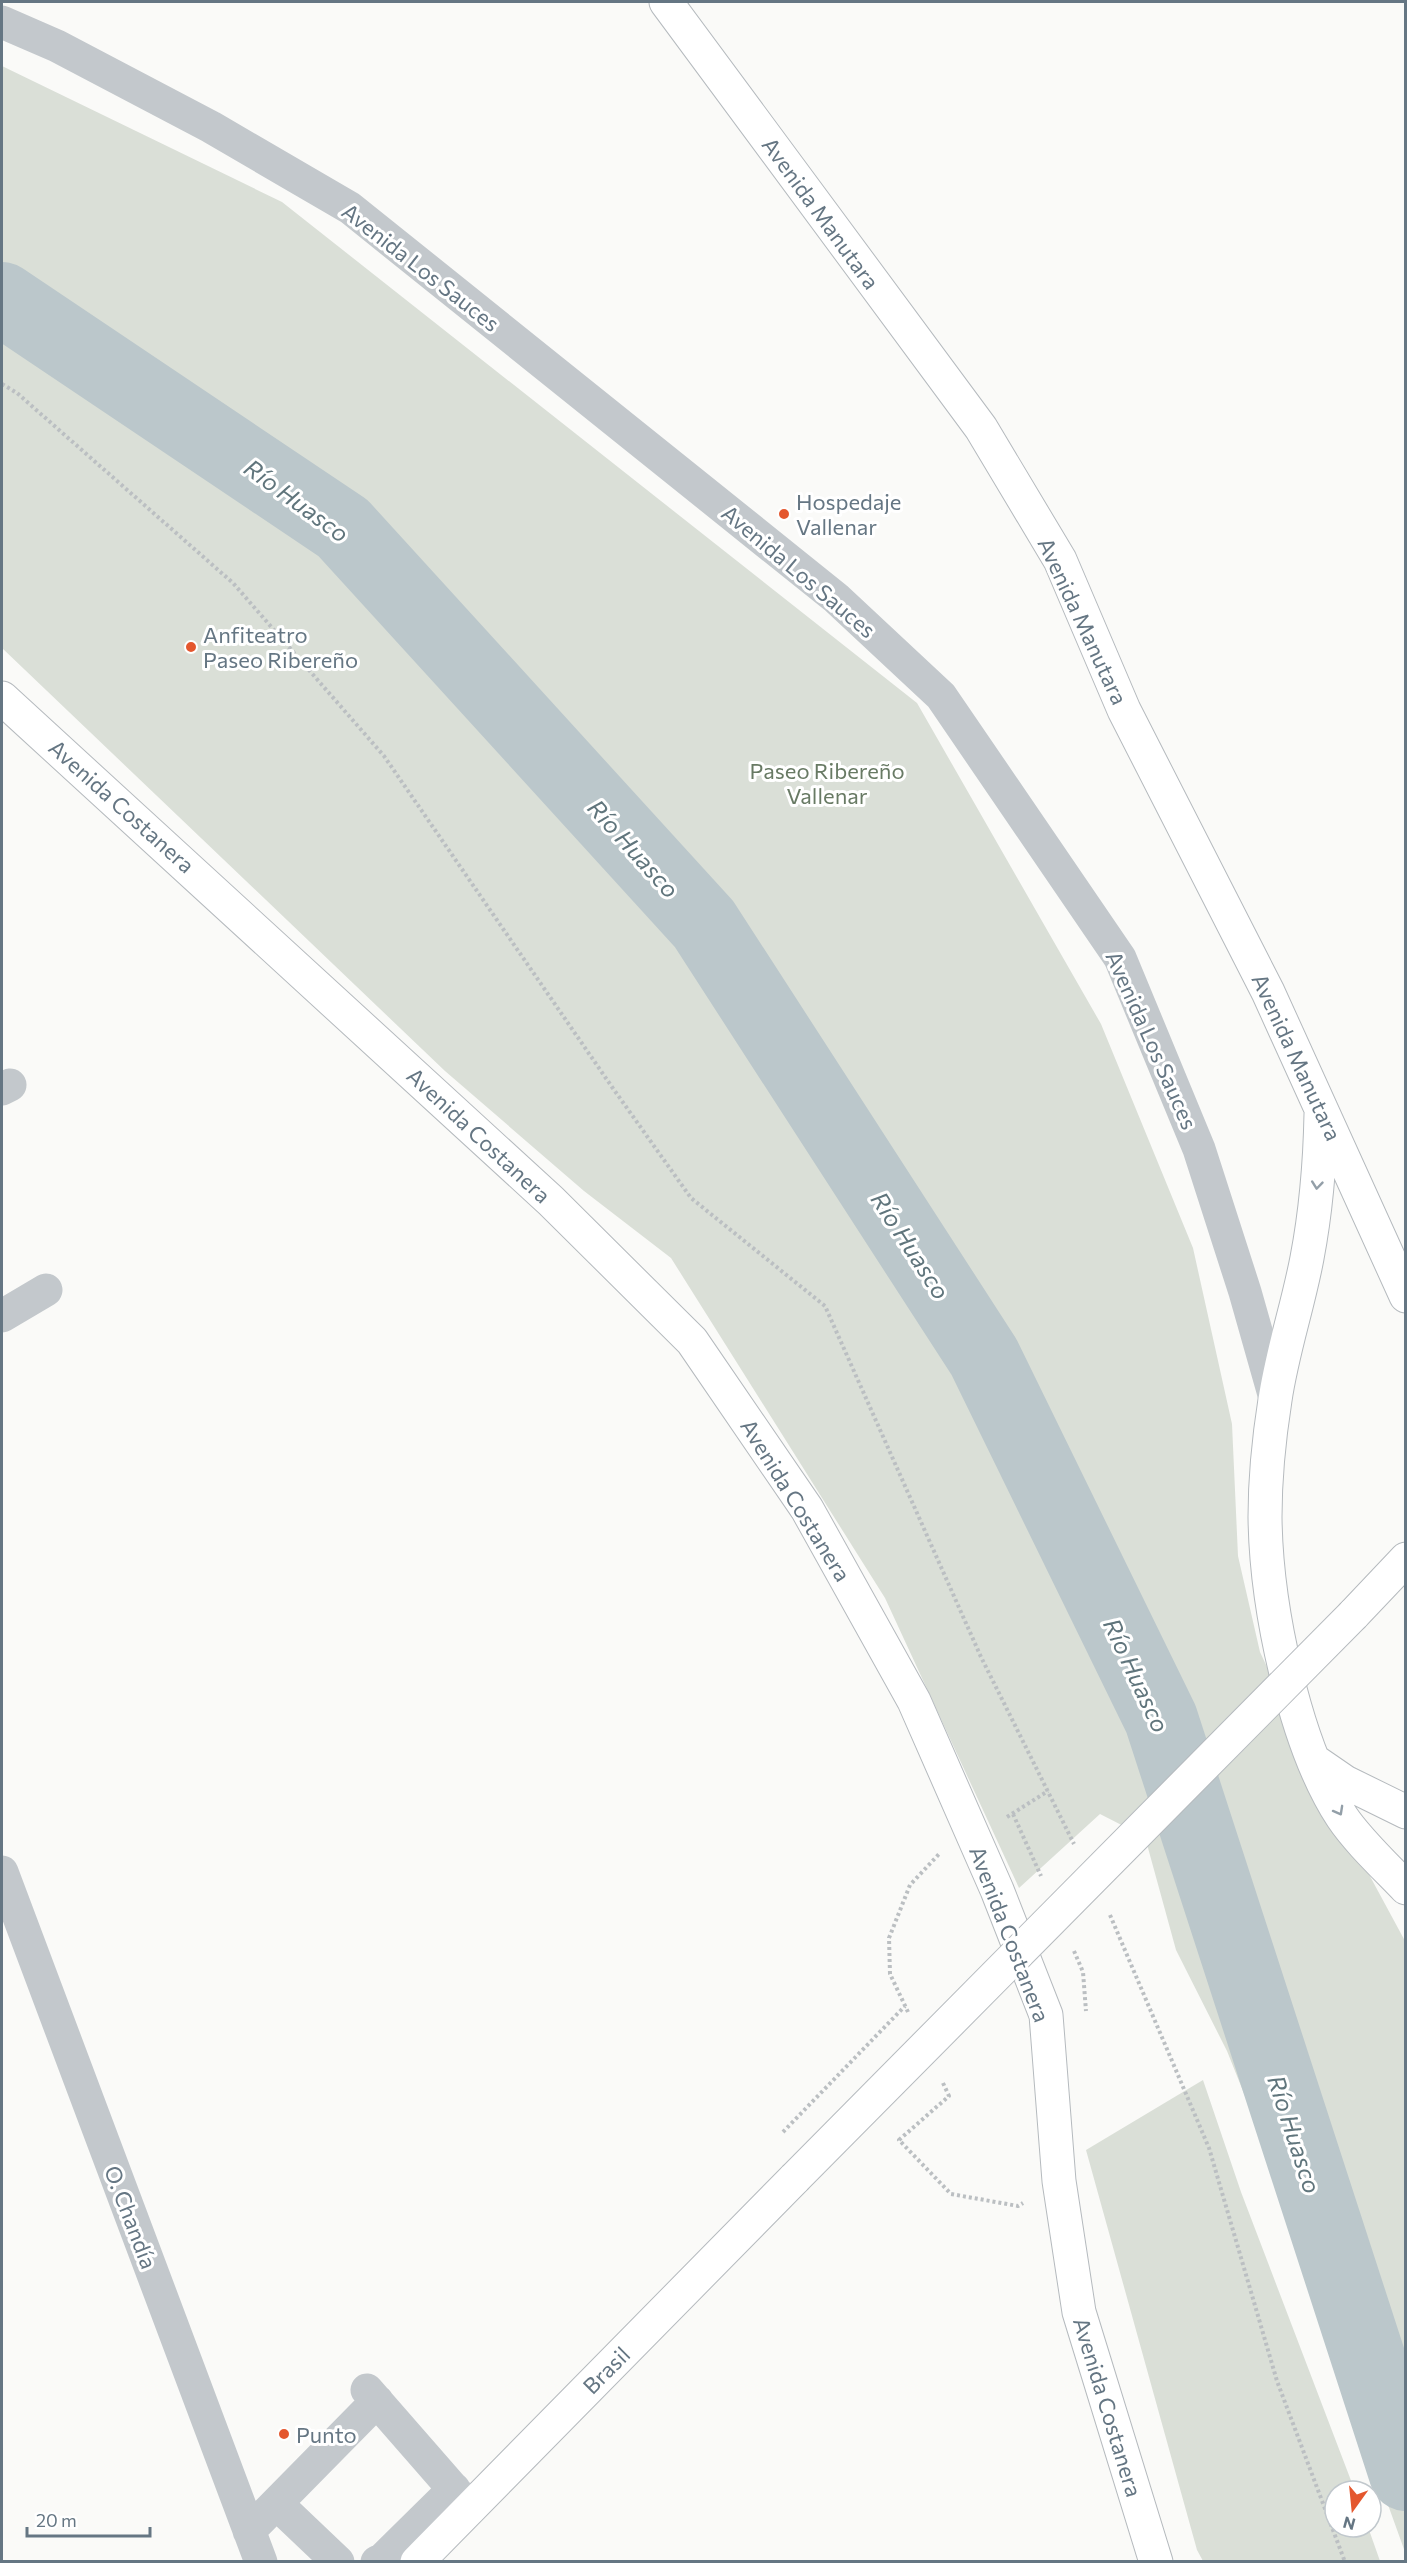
<svg xmlns="http://www.w3.org/2000/svg" width="1407" height="2563" font-family="Commissioner,sans-serif">
	<style>
		.green { fill: #dadfd7 }
		.lines { fill: none; stroke-linecap: round; stroke-linejoin: round }
		.river { stroke: #bbc7cb; stroke-width: 74 }
		.major-casing { stroke: #b5babe; stroke-width: 35 }
		.path { stroke: #bbbfc2; stroke-width: 4; stroke-dasharray: 3 3; stroke-linecap: butt }
		.minor { stroke: #c3c8cc; stroke-width: 33 }
		.major { stroke: #fff; stroke-width: 33 }
		.major-bridge-casing { stroke: #b5babe; stroke-width: 35; stroke-linecap: butt }
		.major-bridge { stroke: #fff; stroke-width: 33 }
		.oneway { stroke: #939fa8 }
		.poi-dot { fill: #e4572e; stroke: #fff; stroke-width: 2 }
		.labels { text-anchor: middle; dominant-baseline: central; stroke-width: 6; stroke-linejoin: round; paint-order: stroke }
		.street-label { font-size: 22px; fill: #657683; stroke: #fff }
		.poi-label { font-size: 22px; fill: #657683; stroke: #fff; text-anchor: start }
		.park-label { font-size: 22px; fill: #687a64; stroke: #fff }
		.water-label { font-size: 24px; font-style: italic; fill: #60757c; stroke: #fff }
	</style>
	<rect width="100%" height="100%" fill="#fafaf8"/>
	<!-- green -->
	<path class="green" d="M2,66L282,202L917,703L1101,1024L1193,1248L1232,1424L1238,1556L1260,1652L1332,1806L1405,1941V2552L1364,2438L1291,2211L1227,2051L1176,1950L1145,1837L1100,1814L1019,1888L885,1598L671,1258L584,1191L445,1071L2,648Z
		M1203,2080L1241,2192L1355,2491H1335V2527H1368L1380,2561H1203L1197,2550L1086,2150Z"/>
	<g class="lines">
		<!-- river -->
		<path class="river" d="M2,299L343,528L704,924L984,1357L1161,1719L1406,2474"/>
		<defs>
			<path id="major" d="M666,2L981,428L1060,560L1124,710L1268,992L1406,1296
				M2,698L551,1201L692,1341L807,1509L914,1701L997,1890L1046,2015L1059,2181L1079,2312L1156,2562
				M1321,1114C1320,1162 1316,1211 1307,1258C1298,1306 1282,1352 1275,1400C1269,1438 1265,1478 1265,1517C1266,1605 1294,1744 1342,1817C1358,1841 1386,1867 1406,1888
				M1353,1615L1406,1559
				M1313,1760L1345,1782L1406,1812
				M417,2562L795,2178"/>
		</defs>
		<!-- major casing -->
		<use href="#major" class="major-casing"/>
		<!-- path -->
		<path class="path" d="M2,384L17,393L233,583L384,756L612,1087L691,1198L825,1306L981,1657L1074,1844
			M1013,1814L1041,1876
			M1007,1817L1048,1791
			M1110,1915L1209,2148L1277,2381L1345,2562
			M1074,1951L1083,1972L1086,2011
			M908,2012L890,1974L889,1938L910,1885L940,1853
			M943,2083L949,2096L899,2140L951,2194L1018,2206L1023,2203
			M783,2132L905,2006"/>
		<!-- minor -->
		<path class="minor" d="M2,22L57,46L211,127L350,208L836,598L941,696L1120,958L1199,1149L1245,1292L1275,1398
			M2,1089L10,1085
			M2,1316L46,1290
			M2,1872L261,2562
			M367,2390L470,2508
			M277,2504L338,2562
			M249,2531L377,2401
			M377,2562L383,2559L454,2489"/>
		<!-- major -->
		<use href="#major" class="major"/>
		<defs>
			<path id="major-bridge" d="M795,2178L1353,1615"/>
		</defs>
		<!-- major-bridge casing -->
		<use href="#major-bridge" class="major-bridge-casing"/>
		<!-- major-bridge -->
		<use href="#major-bridge" class="major-bridge"/>
	</g>
	<!-- one-way arrows -->
	<defs><path id="oneway-chevron" d="M-2-3.5L2.5 0L-2 3.5" fill="none" stroke-width="1.6" stroke-linecap="round" stroke-linejoin="round" transform="scale(1.5)"/></defs>
	<g class="oneway">
		<use href="#oneway-chevron" transform="translate(1317 1185) rotate(96)"/>
		<use href="#oneway-chevron" transform="translate(1339 1811) rotate(61)"/>
	</g>
	<!-- markers -->
	<g class="poi-dot">
		<circle cx="784" cy="514" r="6"/>
		<circle cx="191" cy="647" r="6"/>
		<circle cx="284" cy="2434" r="6"/>
	</g>
	<g class="labels">
		<!-- street labels -->
		<g class="street-label">
			<text transform="translate(821 213) rotate(54)">Avenida Manutara</text>
			<text transform="translate(421 267) rotate(38)">Avenida Los Sauces</text>
			<text transform="translate(799 571) rotate(40)">Avenida Los Sauces</text>
			<text transform="translate(1083 621) rotate(65)">Avenida Manutara</text>
			<text transform="translate(122 806) rotate(42)">Avenida Costanera</text>
			<text transform="translate(1152 1040) rotate(66)">Avenida Los Sauces</text>
			<text transform="translate(1297 1057) rotate(65)">Avenida Manutara</text>
			<text transform="translate(479 1135) rotate(43)">Avenida Costanera</text>
			<text transform="translate(796 1500) rotate(58)">Avenida Costanera</text>
			<text transform="translate(1010 1934) rotate(69)">Avenida Costanera</text>
			<text transform="translate(131 2217) rotate(69)">O. Chandía</text>
			<text transform="translate(606 2370) rotate(-45)">Brasil</text>
			<text transform="translate(1108 2407) rotate(73)">Avenida Costanera</text>
		</g>
		<!-- poi labels -->
		<g class="poi-label">
			<text x="796" y="501">Hospedaje<tspan x="796" dy="25">Vallenar</tspan></text>
			<text x="203" y="634">Anfiteatro<tspan x="203" dy="25">Paseo Ribereño</tspan></text>
			<text x="296" y="2434">Punto</text>
		</g>
		<!-- park labels -->
		<g class="park-label">
			<text x="827" y="770">Paseo Ribereño<tspan x="827" dy="25">Vallenar</tspan></text>
		</g>
		<!-- water labels -->
		<g class="water-label">
			<text transform="translate(297 500) rotate(36)">Río Huasco</text>
			<text transform="translate(634 848) rotate(48)">Río Huasco</text>
			<text transform="translate(911 1245) rotate(57)">Río Huasco</text>
			<text transform="translate(1137 1675) rotate(65)">Río Huasco</text>
			<text transform="translate(1295 2134) rotate(72)">Río Huasco</text>
		</g>
	</g>
	<!-- border -->
	<rect width="1407" height="2563" fill="none" stroke="#657683" stroke-width="6"/>
	<!-- north arrow -->
	<g transform="translate(1353 2509) rotate(195)"><circle r="28" fill="#ffffff" stroke="#c1c8cd" stroke-width="1.5"/>
	<path d="M0-4.5L10 22L0 15L-10 22Z" fill="#e4572e"/>
	<text y="-9" font-size="16" font-weight="bold" text-anchor="middle" fill="#657683">N</text>
	</g>
	<!-- scale -->
	<path d="M27 2527v9h123v-9" fill="none" stroke="#657683" stroke-width="3"/>
	<text x="36" y="2527" font-size="18" fill="#657683" stroke="#ffffff" stroke-width="4.5" paint-order="stroke">20 m</text>
</svg>
